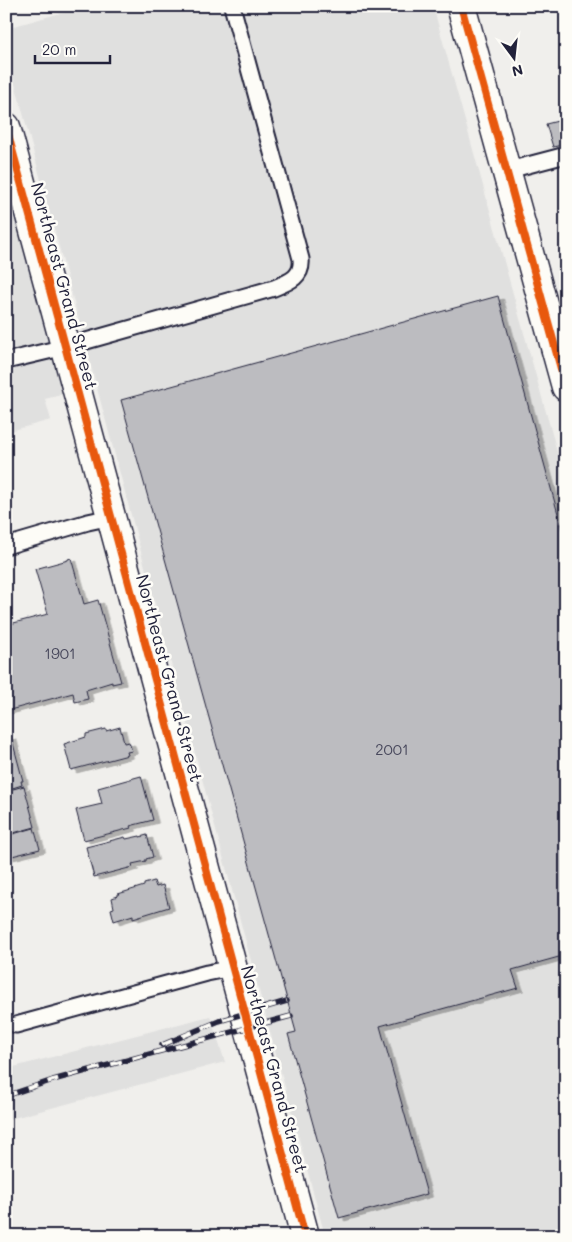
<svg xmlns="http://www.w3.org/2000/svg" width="572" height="1242" font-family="Mali,sans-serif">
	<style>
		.built { fill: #e0e0df }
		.building { fill: #bcbcc0; stroke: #22223b; filter: url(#shadow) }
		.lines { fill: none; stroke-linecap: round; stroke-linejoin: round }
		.lane-casing { stroke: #22223b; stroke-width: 19 }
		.street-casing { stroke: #22223b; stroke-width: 31 }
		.secondary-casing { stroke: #22223b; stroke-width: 31 }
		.lane { stroke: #fdfcf7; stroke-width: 15 }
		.street { stroke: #fdfcf7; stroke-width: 28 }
		.secondary { stroke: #fdfcf7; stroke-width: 28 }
		.rail-casing { stroke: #22223b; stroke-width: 5.5 }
		.rail { stroke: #fdfcf7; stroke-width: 4; stroke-dasharray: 11; stroke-linecap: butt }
		.cycleway-casing { stroke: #fdfcf7; stroke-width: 11 }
		.cycleway { stroke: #e8590c; stroke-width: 8 }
		.labels { text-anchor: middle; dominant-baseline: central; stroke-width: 5; stroke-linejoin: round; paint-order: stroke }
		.number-label { font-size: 15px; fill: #48485c }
		.street-label { font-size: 18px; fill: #22223b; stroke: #fdfcf7 }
	</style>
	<defs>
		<filter id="shadow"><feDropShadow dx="5.5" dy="3" stdDeviation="0" flood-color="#0004"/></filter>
	</defs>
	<rect width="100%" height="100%" fill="#f0efec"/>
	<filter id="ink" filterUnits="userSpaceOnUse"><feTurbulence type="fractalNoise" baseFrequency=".02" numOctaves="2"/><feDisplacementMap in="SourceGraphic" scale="10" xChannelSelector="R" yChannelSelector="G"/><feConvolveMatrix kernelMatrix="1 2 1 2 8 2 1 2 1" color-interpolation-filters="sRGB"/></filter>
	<g filter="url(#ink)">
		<!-- built -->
		<path class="built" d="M86,6H433L566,484V1224L522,1236H325L6,50V33L8,29L18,25Z
			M6,184L64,394L45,399L51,420L6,432Z
			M210,1016L225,1062L6,1120V1069Z"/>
		<!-- building -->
		<path class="building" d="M566,119V144L553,147L546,124Z
			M498,296L566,543V955L512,970L518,988L380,1026L427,1194L339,1218L288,1034L296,1032L121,400Z
			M71,558L84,604L98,600L121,682L112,684V682L86,690L88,699L75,702L73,693L6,711V625L48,614L35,569L68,560V559Z
			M120,727L124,743L129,742L132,751L127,752L128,755L71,770L64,744L86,737V734L106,729V731Z
			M11,736L23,781H21L22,785L6,790V737Z
			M141,776L153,820L130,826L131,828L84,840L76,810L102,804L98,788Z
			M24,786L35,827L6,835V791Z
			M34,828L40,849L8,857L6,849V836Z
			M147,835L153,857L146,859V861L132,864L133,867L94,877L86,847L125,837L126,839L140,836V837Z
			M154,881L156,887L163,885L169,907L133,918V915L114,921L111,909L114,908L112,898L118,896V894L144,886V884Z
			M566,1230V1236H547Z
			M245,1231L246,1236H228Z"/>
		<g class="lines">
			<defs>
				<path id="lane" d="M505,171L566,155
					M6,361L65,347L274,288C289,282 303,277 301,259L232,6
					M6,546L88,522L111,517
					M16,1025L207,973L232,968"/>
				<path id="street" d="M6,127L305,1236"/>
				<path id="secondary" d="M461,6L566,387"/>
			</defs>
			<!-- lane casing -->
			<use href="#lane" class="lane-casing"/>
			<!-- street casing -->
			<use href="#street" class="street-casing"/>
			<!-- secondary casing -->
			<use href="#secondary" class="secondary-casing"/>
			<!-- lane -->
			<use href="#lane" class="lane"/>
			<!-- street -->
			<use href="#street" class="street"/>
			<!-- secondary -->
			<use href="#secondary" class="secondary"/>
			<defs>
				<path id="rail" d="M162,1045L219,1021L287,1001
					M6,1096L53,1080L291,1016"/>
			</defs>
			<!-- rail casing -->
			<use href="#rail" class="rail-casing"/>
			<!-- rail -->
			<use href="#rail" class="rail"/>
			<defs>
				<path id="cycleway" d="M461,6L566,387
					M6,127L305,1236"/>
			</defs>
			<!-- cycleway casing -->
			<use href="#cycleway" class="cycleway-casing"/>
			<!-- cycleway -->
			<use href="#cycleway" class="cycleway"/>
		</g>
	</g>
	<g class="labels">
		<!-- number labels -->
		<g class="number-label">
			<text x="60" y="653">1901</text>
			<text x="392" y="749">2001</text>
		</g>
		<!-- street labels -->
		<g class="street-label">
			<text transform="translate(65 286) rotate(75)">Northeast Grand Street</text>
			<text transform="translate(170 678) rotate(75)">Northeast Grand Street</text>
			<text transform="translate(275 1069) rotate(75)">Northeast Grand Street</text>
		</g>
	</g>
	<!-- margin -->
	<rect width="572" height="1242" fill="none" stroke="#fdfcf7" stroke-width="25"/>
	<rect x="12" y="12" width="547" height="1217" fill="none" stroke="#22223b" stroke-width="2" filter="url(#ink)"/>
	<!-- north arrow -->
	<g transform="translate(514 58) rotate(165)" stroke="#fdfcf7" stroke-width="4" paint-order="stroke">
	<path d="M0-4L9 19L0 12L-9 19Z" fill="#22223b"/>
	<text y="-8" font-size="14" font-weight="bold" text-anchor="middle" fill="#22223b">N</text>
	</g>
	<!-- scale -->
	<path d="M35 55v8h75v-8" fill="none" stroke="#22223b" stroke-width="2.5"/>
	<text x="42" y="55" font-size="15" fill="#22223b" stroke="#fdfcf7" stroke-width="4" paint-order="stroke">20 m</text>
</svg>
